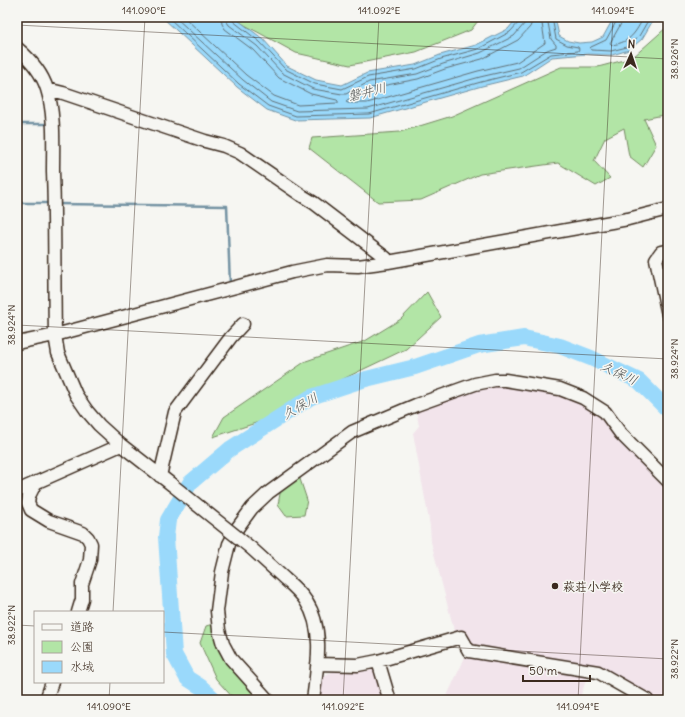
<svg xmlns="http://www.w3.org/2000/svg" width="685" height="717" font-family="Delius,'Klee One',sans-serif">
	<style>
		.built { fill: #f2e4eb }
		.green { fill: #b2e5a6; stroke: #768862 }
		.water { fill: #9ad9fb; stroke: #7493a3 }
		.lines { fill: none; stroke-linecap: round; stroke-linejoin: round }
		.shore { stroke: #617076; stroke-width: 1 }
		.stream { stroke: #7493a3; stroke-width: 2.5 }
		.river { stroke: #9ad9fb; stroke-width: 16 }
		.minor-casing { stroke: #3b2a1e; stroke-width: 15 }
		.minor { stroke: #f6f6f2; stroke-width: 12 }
		.minor-bridge-casing { stroke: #3b2a1e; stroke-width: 15; stroke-linecap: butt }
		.minor-bridge { stroke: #f6f6f2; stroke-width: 12 }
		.ticks { fill: none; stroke: #3b2a1e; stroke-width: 1; stroke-opacity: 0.45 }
		.poi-dot { fill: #3b2a1e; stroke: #f6f6f2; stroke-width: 1.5 }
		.labels { text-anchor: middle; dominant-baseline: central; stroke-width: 3; stroke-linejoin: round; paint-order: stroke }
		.poi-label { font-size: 12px; font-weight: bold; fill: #3b2a1e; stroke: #f6f6f2; text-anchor: start }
		.water-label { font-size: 13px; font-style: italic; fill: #535655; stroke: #f6f6f2 }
		.neatline { fill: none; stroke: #3b2a1e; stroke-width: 1.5 }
		.ticks-label { font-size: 10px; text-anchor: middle; fill: #3b2a1e }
	</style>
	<rect width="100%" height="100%" fill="#f6f6f2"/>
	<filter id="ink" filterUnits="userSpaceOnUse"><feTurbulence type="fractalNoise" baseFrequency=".025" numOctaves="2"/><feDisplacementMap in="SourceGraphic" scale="8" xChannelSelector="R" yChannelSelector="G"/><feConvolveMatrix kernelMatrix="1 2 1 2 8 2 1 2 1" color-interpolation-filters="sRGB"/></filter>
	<g filter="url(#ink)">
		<!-- built -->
		<path class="built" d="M493,385L554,392L580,400L604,416L617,434L651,472L668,488V700H650L598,666L460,646L454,630L431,542L430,526L413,433L419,426L416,410L466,390Z
			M466,655L589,672L579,700H445Z
			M378,669L385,700H319L321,679L332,672H353L367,671Z"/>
		<!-- green -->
		<path class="green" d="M230,17H481L471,30L416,52L350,65L296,53Z
			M668,26V114L644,119L656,145L643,167L629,156L624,128L605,138L594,161L610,178L596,186L558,163L480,174L421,200L378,202L309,148L312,138L400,132L452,116L561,67H598L632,58Z
			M427,292L441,317L406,349L345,378L265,420L213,437L224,417L306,361L365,341L401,319Z
			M299,476L307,500L304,515L286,516L278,505L281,488Z
			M213,624L262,700H235L216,679L200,643L206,626Z"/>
		<!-- water -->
		<path class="water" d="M162,17H234L263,39L287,66L316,80L342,85L367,73L415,65L440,55L476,45L508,29L518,17H555L559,36L568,41L579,43L592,42L603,37L614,17H655L642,39L629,50L612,55L587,54L552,57L523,76L482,86L370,118L295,120L267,110L237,87Z"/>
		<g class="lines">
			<!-- shore -->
			<path class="shore" d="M168,17L239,84L268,106L296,116L369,114L481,82L521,72L551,54L578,51L579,49L578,47L567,45L556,39L552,17
				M175,17L243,80L271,102L297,111L368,109L480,77L519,68L547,50L556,47V45L551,39L547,17
				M184,17L246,75L274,96L298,105L338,103V101L337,100L311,94L279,78L253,50L225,29L222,24L221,17
				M227,17V22L229,25L257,46L282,73L313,89L342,94H346L369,82L417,74L443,64L480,53L514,36L525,23L526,17
				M232,17L233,21L260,42L285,69L315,84L342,89L368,77L416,69L441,59L478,49L510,32L520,21L521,17
				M532,17V22L530,27L518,40L482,59L445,69L418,79L371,88L347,100L346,102L348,103H367L478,71L517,62L545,43L541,17
				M618,17L617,20L606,40L591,47L590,48L591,50L611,51L627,47L639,36L650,17
				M623,17L622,22L610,43L612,45C631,42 635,33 644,17"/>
			<!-- stream -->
			<path class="stream" d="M17,124H48
				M17,203H50
				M57,204L227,206L230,285"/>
			<!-- river -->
			<path class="river" d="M215,700L201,687L187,678L174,654L166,537L168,520L190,483L230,449L311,397L366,379L415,367L479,345L524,338L560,346L591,358L639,381L668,410"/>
			<defs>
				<path id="minor" d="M17,48C30,59 42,73 47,89C55,114 53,145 53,171C55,226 54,281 55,335L58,353L76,395L87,411L99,425L121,445L171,484
					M47,89L63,93L205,141L224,146L240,153L301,195L314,203L386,258L388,262
					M668,251L661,252L656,259L668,315
					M17,343L55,335L292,272L327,265L358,266L388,262L628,219L668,209
					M160,476L175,412L231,337L243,324
					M36,482L29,496L28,503L31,510L49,521L83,533L88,538L91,544L90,560L82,584V599L78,612
					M17,491L121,445
					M251,548C262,558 273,568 285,579C292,585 301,593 306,601C325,630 317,668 313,700
					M378,661L389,698L388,700
					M317,664L358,665L378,661L461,637L469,651L598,672L647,700
					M46,700L52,682
					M268,700L231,659L223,644L219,630L217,611L222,572L229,544L238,527L252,508L268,493L352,432L416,405L475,384L495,380H505L560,389L583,398L605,412L621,434L668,481"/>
			</defs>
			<!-- minor casing -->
			<use href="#minor" class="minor-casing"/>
			<!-- minor -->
			<use href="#minor" class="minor"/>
			<defs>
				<path id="minor-bridge" d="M171,484L251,548"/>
			</defs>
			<!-- minor-bridge casing -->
			<use href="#minor-bridge" class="minor-bridge-casing"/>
			<!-- minor-bridge -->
			<use href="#minor-bridge" class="minor-bridge"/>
		</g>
	</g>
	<!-- ticks -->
	<path class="ticks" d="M17,25L668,59M17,325L668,359M113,612L145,17M17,625L35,626M163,632L668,659M109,700L110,682M343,700L379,17M578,700L613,17"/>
	<!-- markers -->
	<circle class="poi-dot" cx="555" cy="586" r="4"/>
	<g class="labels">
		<!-- poi labels -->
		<g class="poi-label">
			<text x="563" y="586">萩荘小学校</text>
		</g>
		<!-- water labels -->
		<g class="water-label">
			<text transform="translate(367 92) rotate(-14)">磐井川</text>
			<text transform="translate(619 373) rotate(25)">久保川</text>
			<text transform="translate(300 406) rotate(-29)">久保川</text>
		</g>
	</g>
	<!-- margin -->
	<rect width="685" height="717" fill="none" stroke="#f6f6f2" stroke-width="44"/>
	<!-- legend -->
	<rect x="34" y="611" width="130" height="72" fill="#f6f6f2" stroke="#aba49d"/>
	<rect x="42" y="624" width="20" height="6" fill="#f6f6f2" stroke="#aba49d"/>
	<text x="70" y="631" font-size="12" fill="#3b2a1e">道路</text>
	<rect x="42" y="641" width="20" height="12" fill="#b2e5a6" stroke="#aba49d"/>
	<text x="70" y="651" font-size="12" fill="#3b2a1e">公園</text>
	<rect x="42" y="661" width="20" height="12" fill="#9ad9fb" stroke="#aba49d"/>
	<text x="70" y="671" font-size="12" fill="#3b2a1e">水域</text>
	<!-- north arrow -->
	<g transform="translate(631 54) rotate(3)" stroke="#f6f6f2" stroke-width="3" paint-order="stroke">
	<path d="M0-3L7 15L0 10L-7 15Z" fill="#3b2a1e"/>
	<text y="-6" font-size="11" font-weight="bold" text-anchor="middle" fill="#3b2a1e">N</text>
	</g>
	<!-- scale -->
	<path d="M523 675v6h67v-6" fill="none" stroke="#3b2a1e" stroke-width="2"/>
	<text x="529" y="675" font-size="12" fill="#3b2a1e" stroke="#f6f6f2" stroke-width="3" paint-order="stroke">50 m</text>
	<rect x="22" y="22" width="641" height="673" class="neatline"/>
	<g class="ticks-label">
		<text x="144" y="14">141.090°E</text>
		<text x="379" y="14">141.092°E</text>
		<text x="613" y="14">141.094°E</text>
		<text transform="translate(674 59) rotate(-90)" y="4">38.926°N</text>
		<text transform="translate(11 325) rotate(-90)" y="4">38.924°N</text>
		<text transform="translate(674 359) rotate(-90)" y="4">38.924°N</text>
		<text transform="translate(11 625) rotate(-90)" y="4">38.922°N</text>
		<text transform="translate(674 659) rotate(-90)" y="4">38.922°N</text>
		<text x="109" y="710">141.090°E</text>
		<text x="343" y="710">141.092°E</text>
		<text x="578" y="710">141.094°E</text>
	</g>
</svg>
